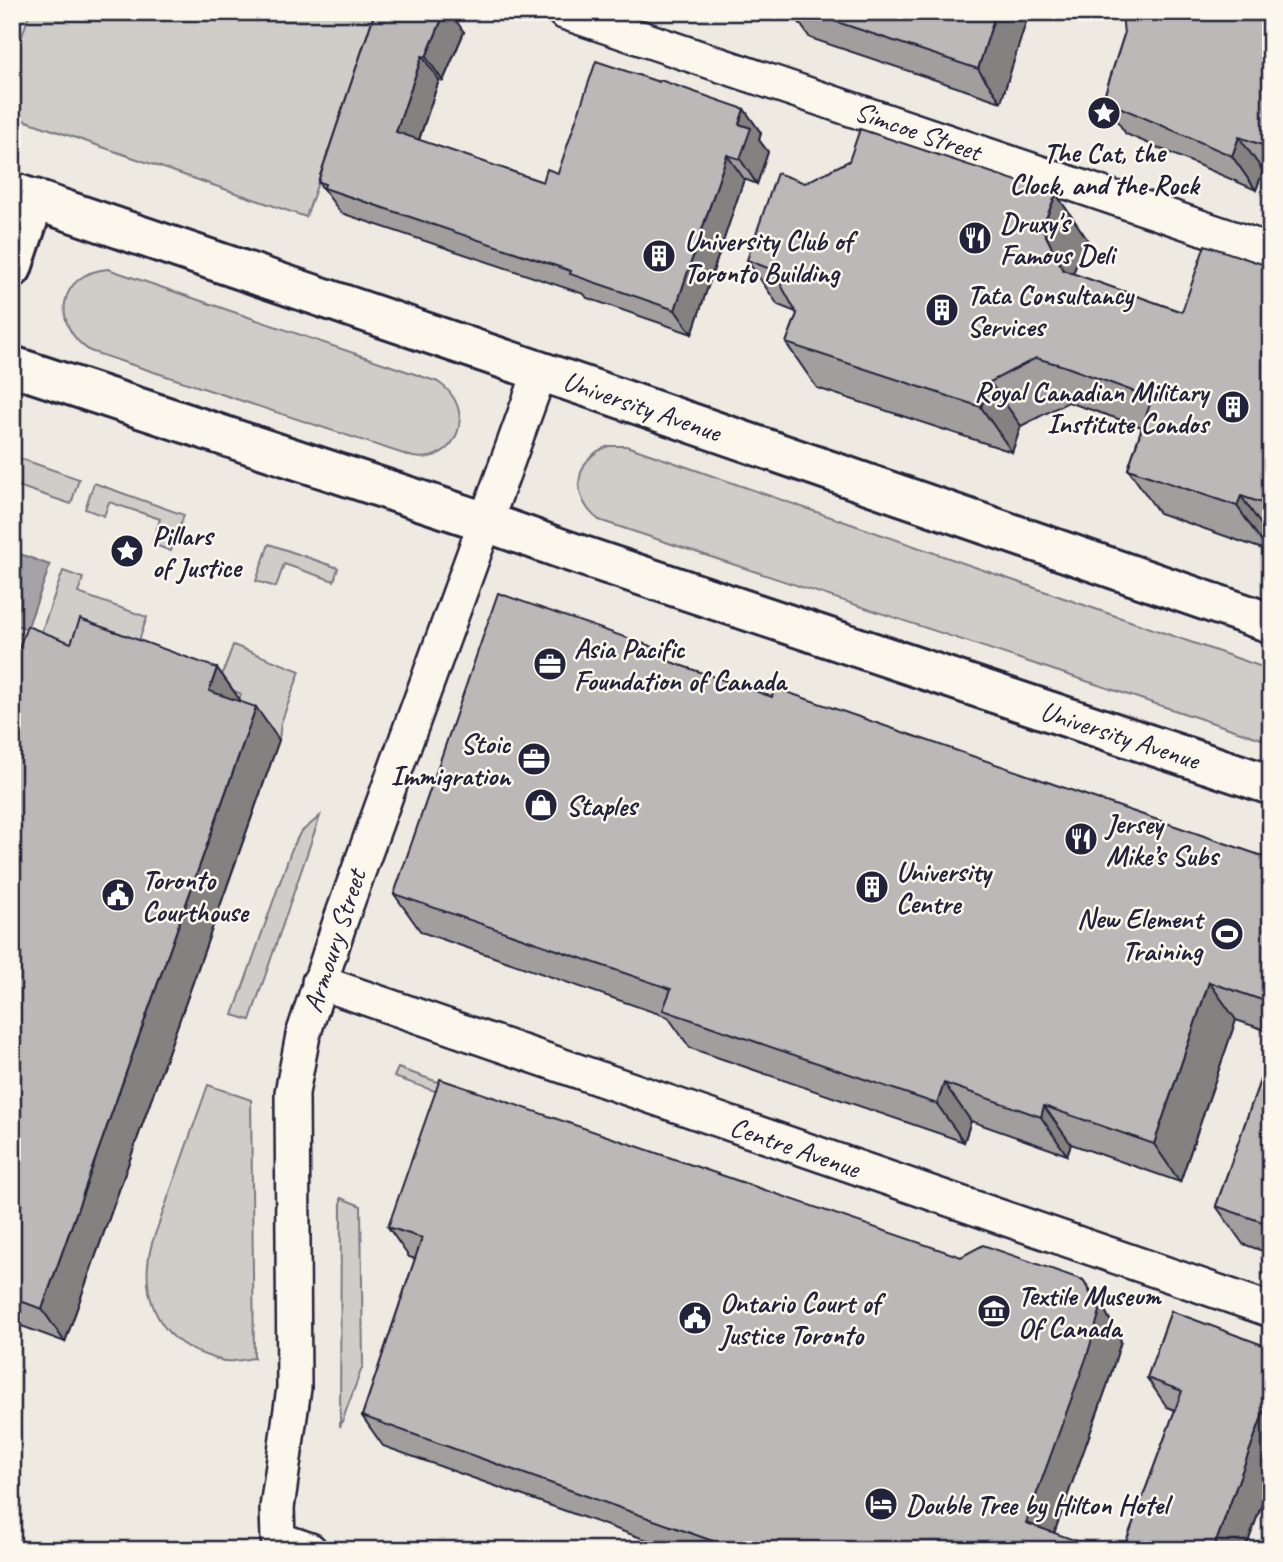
<svg xmlns="http://www.w3.org/2000/svg" width="1283" height="1562" font-family="Caveat,sans-serif">
	<style>
		.green { fill: #d0cdc9; stroke: #797882; stroke-width: 2 }
		.water { fill: #a6a3a7; stroke: #716f7c; stroke-width: 2 }
		.lines { fill: none; stroke-linecap: round; stroke-linejoin: round }
		.street-casing { stroke: #22223b; stroke-width: 38 }
		.primary-casing { stroke: #22223b; stroke-width: 44 }
		.street { stroke: #fbf7ec; stroke-width: 33 }
		.primary { stroke: #fbf7ec; stroke-width: 38 }
		.wall { fill: #a29e9e; stroke: #22223b; stroke-width: 2 }
		.shaded-wall { fill: #848181; stroke: #22223b; stroke-width: 2 }
		.building { fill: #bcb8b8; stroke: #22223b; stroke-width: 2 }
		.labels { text-anchor: middle; dominant-baseline: central; stroke-width: 5; stroke-linejoin: round; paint-order: stroke }
		.street-label { font-size: 28px; fill: #22223b; stroke: #fbf7ec }
		.poi-label { font-size: 28px; font-weight: bold; fill: #22223b; stroke: #fbf7ec; text-anchor: start }
	</style>
	<rect width="100%" height="100%" fill="#eeeae2"/>
	<filter id="ink" filterUnits="userSpaceOnUse"><feTurbulence type="fractalNoise" baseFrequency=".0143" numOctaves="2"/><feDisplacementMap in="SourceGraphic" scale="14" xChannelSelector="R" yChannelSelector="G"/><feConvolveMatrix kernelMatrix="1 2 1 2 8 2 1 2 1" color-interpolation-filters="sRGB"/></filter>
	<g filter="url(#ink)">
		<!-- green -->
		<path class="green" d="M30,12H377L306,217L12,116V66Z
			M108,269L438,382C479,409 457,465 413,457L90,351C50,325 58,273 108,269Z
			M609,446H626L638,450L1271,670V742L599,520C570,498 573,458 609,446Z
			M16,457L79,479L71,504L12,484V466Z
			M94,483L184,515L171,551L152,544L160,519L109,502L104,516L85,509Z
			M269,544L338,568L334,581L284,564L276,587L256,581Z
			M63,571L83,578L78,593L147,617L134,655L35,650Z
			M233,645L300,671L281,723L279,740L232,724L241,694L219,684Z
			M320,816L250,1020L233,1015L291,851L300,833Z
			M398,1068L495,1102L493,1111L394,1077Z
			M208,1085L251,1100L254,1358C245,1359 235,1362 226,1361C220,1361 212,1357 205,1355C155,1338 139,1291 152,1243Z
			M341,1198L361,1206L363,1365L340,1427Z
			M12,1538L52,1550H12Z"/>
		<!-- water -->
		<path class="water" d="M12,551L50,565L27,629L12,624Z"/>
		<g class="lines">
			<defs>
				<path id="street" d="M564,12L1271,251
					M319,982L1271,1310
					M310,1550L278,1539L277,1508L294,1388L292,1093L303,1035L340,922L540,372"/>
				<path id="primary" d="M12,192L616,397L1271,623
					M12,268L35,199
					M12,366L486,522L565,550L1271,785"/>
			</defs>
			<!-- street casing -->
			<use href="#street" class="street-casing"/>
			<!-- primary casing -->
			<use href="#primary" class="primary-casing"/>
			<!-- street -->
			<use href="#street" class="street"/>
			<!-- primary -->
			<use href="#primary" class="primary"/>
		</g>
		<!-- wall -->
		<path class="wall" d="M375,12L464,32L443,81L439,80L419,140L543,182L558,173L659,82L744,109L761,133L759,140L768,152L757,184L744,179L692,334L587,298L584,294L341,213L318,182Z
			M792,12H1029L1001,102L810,38Z
			M1271,12V174L1263,171L1256,190L1126,134L1103,100L1124,35Z
			M805,183L1056,194L1087,239L1073,273L1074,274L1182,312L1271,267V544L1268,551L1159,513L1128,469L1142,427L1068,402L1021,426L1012,452L817,388L786,343L797,314L796,312L778,305L747,260Z
			M670,662L772,697L1271,859V1032L1236,1020L1180,1182L1071,1144L1067,1155L971,1121L964,1142L690,1048L668,1017L421,932L394,894Z
			M12,667L217,668L240,700L239,702L279,740L65,1342L19,1325L12,1343Z
			M1271,1049V1254L1243,1244L1216,1206Z
			M388,1227L961,1257L1083,1280L1104,1309L1121,1341L1107,1386L1054,1533L1085,1550H675L383,1446L362,1416L415,1259L409,1257Z
			M1171,1311L1271,1479L1245,1550H1123L1175,1410L1167,1407L1147,1378Z"/>
		<!-- shaded-wall -->
		<path class="shaded-wall" d="M12,12H20L12,33Z
			M445,12H450L464,32L443,81L426,57Z
			M996,12H1029L1001,102L978,69Z
			M422,56L439,80L413,157L396,132Z
			M744,109L761,133L759,140L768,152L757,184L740,159L739,124Z
			M1239,137L1263,171L1256,190L1232,156Z
			M727,155L744,179L692,334L675,310Z
			M1056,194L1087,239L1073,273L1095,315L1063,270L1042,228Z
			M990,382L1021,426L1012,452L981,407Z
			M1241,496L1271,539V544L1268,551L1237,506Z
			M662,650L688,688L659,658Z
			M217,668L240,700L232,724L209,691Z
			M256,707L279,740L65,1342L42,1309Z
			M1209,982L1236,1020L1180,1182L1154,1144Z
			M944,1083L971,1121L964,1142L937,1104Z
			M1044,1106L1071,1144L1067,1155L1041,1117Z
			M1083,1280L1104,1309L1121,1341L1107,1386L1048,1550L1026,1523Z
			M12,1316L19,1325L12,1343Z
			M1271,1392V1479L1245,1550H1213Z
			M1080,1542L1085,1550H1077Z"/>
		<!-- building -->
		<path class="building" d="M375,12H445L426,57L422,56L396,132L543,182L547,169L558,173L596,61L659,82L660,80L744,109L739,124L751,128L740,159L727,155L675,310L570,274L571,271L324,188L325,184L318,182Z
			M807,12H996L978,69Z
			M1122,12H1271V148L1239,137L1232,156L1103,100L1124,35Z
			M860,129L1056,194L1042,228L1063,270L1182,312L1205,245L1271,267V506L1241,496L1237,506L1128,469L1152,398L1064,366L1036,358L990,382L981,407L786,343L797,314L773,270L747,260L777,173L805,183L849,161Z
			M498,593L662,650L659,658L772,697L775,688L1271,859V1003L1209,982L1154,1144L1044,1106L1041,1117L944,1083L937,1104L663,1010L671,989L394,894Z
			M80,619L217,668L209,691L256,707L42,1309L12,1298V667L27,626L71,643Z
			M1271,1049V1225L1216,1206Z
			M440,1079L961,1257L983,1245L1083,1280L1100,1311L1087,1356L1026,1523L1080,1542L1077,1550H738L362,1416L422,1238L388,1227Z
			M1171,1311L1271,1348V1392L1213,1550H1123L1182,1391L1147,1378Z"/>
	</g>
	<!-- icons -->
	<defs>
		<symbol id="sight-disc" viewBox="-11 -11 22 22"><circle r="9.5" fill="#22223b" stroke="#fbf7ec"/><path d="M0-6L1.8-2.2L6-1.7L2.9 1.2L3.7 5.4L0 3.3L-3.7 5.4L-2.9 1.2L-6-1.7L-1.8-2.2Z" fill="#fff"/></symbol>
		<symbol id="restaurant-disc" viewBox="-11 -11 22 22"><circle r="9.5" fill="#22223b" stroke="#fbf7ec"/><path d="M-5-6h1v4h1v-4h1v4h1v-4h1v5L-1.5 .5V6h-2V.5L-5-1ZM5-6V6H3V1.5H1.5Q1.5-4 5-6Z" fill="#fff"/></symbol>
		<symbol id="building-disc" viewBox="-11 -11 22 22"><circle r="9.5" fill="#22223b" stroke="#fbf7ec"/><path d="M-4-6H4V6H1V3H-1V6H-4ZM-2.5-4.3h1.7v1.8h-1.7ZM.8-4.3h1.7v1.8H.8ZM-2.5-1h1.7V.8h-1.7ZM.8-1h1.7V.8H.8Z" fill="#fff"/></symbol>
		<symbol id="office-disc" viewBox="-11 -11 22 22"><circle r="9.5" fill="#22223b" stroke="#fbf7ec"/><path d="M-6-3h4V-5.5h4V-3h4V5H-6ZM-1-4.5V-3h2v-1.5ZM-6 0V1H6V0Z" fill="#fff"/></symbol>
		<symbol id="shop-disc" viewBox="-11 -11 22 22"><circle r="9.5" fill="#22223b" stroke="#fbf7ec"/><path d="M-5-2.5h2.3a2.7 3.5 0 0 1 5.4 0H5L5.5 6h-11ZM-1.5-2.5h3a1.5 2.3 0 0 0-3 0Z" fill="#fff"/></symbol>
		<symbol id="civic-disc" viewBox="-11 -11 22 22"><circle r="9.5" fill="#22223b" stroke="#fbf7ec"/><path d="M-.6-6.5H3V-4.5H.6V-3L4-1V1h2V6H-6V1h2V-1L-.6-3ZM-1.2 2.5V6h2.4V2.5Z" fill="#fff"/></symbol>
		<symbol id="stadium-disc" viewBox="-11 -11 22 22"><circle r="9.5" fill="#22223b" stroke="#fbf7ec"/><path d="M0-5a6.5 5 0 1 0 0 10a6.5 5 0 1 0 0-10ZM-3.5-1.8h7v3.6h-7Z" fill="#fff"/></symbol>
		<symbol id="museum-disc" viewBox="-11 -11 22 22"><circle r="9.5" fill="#22223b" stroke="#fbf7ec"/><path d="M0-6L6-3V-2H-6V-3ZM-5-1h2V3h-2ZM-1-1h2V3h-2ZM3-1h2V3H3ZM-6 4H6V6H-6Z" fill="#fff"/></symbol>
		<symbol id="hotel-disc" viewBox="-11 -11 22 22"><circle r="9.5" fill="#22223b" stroke="#fbf7ec"/><path d="M-6-4.5h1.5V1H6V5H4.5V3h-9V5H-6ZM-4 0a1.8 1.8 0 1 1 3.6 0ZM.5 0V-2.5h3Q6-2.5 6 0Z" fill="#fff"/></symbol>
	</defs>
	<g fill-rule="evenodd">
		<use href="#sight-disc" x="1085" y="94" width="38" height="38"/>
		<use href="#restaurant-disc" x="956" y="219" width="38" height="38"/>
		<use href="#building-disc" x="640" y="237" width="38" height="38"/>
		<use href="#building-disc" x="923" y="291" width="38" height="38"/>
		<use href="#building-disc" x="1214" y="388" width="38" height="38"/>
		<use href="#sight-disc" x="108" y="532" width="38" height="38"/>
		<use href="#office-disc" x="531" y="645" width="38" height="38"/>
		<use href="#office-disc" x="515" y="740" width="38" height="38"/>
		<use href="#shop-disc" x="522" y="786" width="38" height="38"/>
		<use href="#restaurant-disc" x="1062" y="820" width="38" height="38"/>
		<use href="#building-disc" x="853" y="868" width="38" height="38"/>
		<use href="#civic-disc" x="99" y="876" width="38" height="38"/>
		<use href="#stadium-disc" x="1208" y="915" width="38" height="38"/>
		<use href="#museum-disc" x="975" y="1292" width="38" height="38"/>
		<use href="#civic-disc" x="676" y="1299" width="38" height="38"/>
		<use href="#hotel-disc" x="862" y="1485" width="38" height="38"/>
	</g>
	<g class="labels">
		<!-- street labels -->
		<g class="street-label">
			<text transform="translate(918 131) rotate(19)">Simcoe Street</text>
			<text transform="translate(642 406) rotate(19)">University Avenue</text>
			<text transform="translate(1120 735) rotate(18)">University Avenue</text>
			<text transform="translate(334 941) rotate(-72)">Armoury Street</text>
			<text transform="translate(795 1147) rotate(19)">Centre Avenue</text>
		</g>
		<!-- poi labels -->
		<g class="poi-label">
			<text x="1104" y="152" text-anchor="middle">The Cat, the<tspan x="1104" dy="32">Clock, and the Rock</tspan></text>
			<text x="1000" y="222">Druxy's<tspan x="1000" dy="32">Famous Deli</tspan></text>
			<text x="684" y="240">University Club of<tspan x="684" dy="32">Toronto Building</tspan></text>
			<text x="967" y="294">Tata Consultancy<tspan x="967" dy="32">Services</tspan></text>
			<text x="1208" y="391" text-anchor="end">Royal Canadian Military<tspan x="1208" dy="32">Institute Condos</tspan></text>
			<text x="152" y="535">Pillars<tspan x="152" dy="32">of Justice</tspan></text>
			<text x="574" y="648">Asia Pacific<tspan x="574" dy="32">Foundation of Canada</tspan></text>
			<text x="510" y="743" text-anchor="end">Stoic<tspan x="510" dy="32">Immigration</tspan></text>
			<text x="566" y="805">Staples</text>
			<text x="1106" y="823">Jersey<tspan x="1106" dy="32">Mike’s Subs</tspan></text>
			<text x="896" y="871">University<tspan x="896" dy="32">Centre</tspan></text>
			<text x="142" y="879">Toronto<tspan x="142" dy="32">Courthouse</tspan></text>
			<text x="1202" y="918" text-anchor="end">New Element<tspan x="1202" dy="32">Training</tspan></text>
			<text x="1018" y="1295">Textile Museum<tspan x="1018" dy="32">Of Canada</tspan></text>
			<text x="720" y="1302">Ontario Court of<tspan x="720" dy="32">Justice Toronto</tspan></text>
			<text x="906" y="1504">Double Tree by Hilton Hotel</text>
		</g>
	</g>
	<!-- margin -->
	<rect width="1283" height="1562" fill="none" stroke="#fbf7ec" stroke-width="42"/>
	<rect x="21" y="21" width="1241" height="1520" fill="none" stroke="#22223b" stroke-width="2.5" filter="url(#ink)"/>
</svg>
